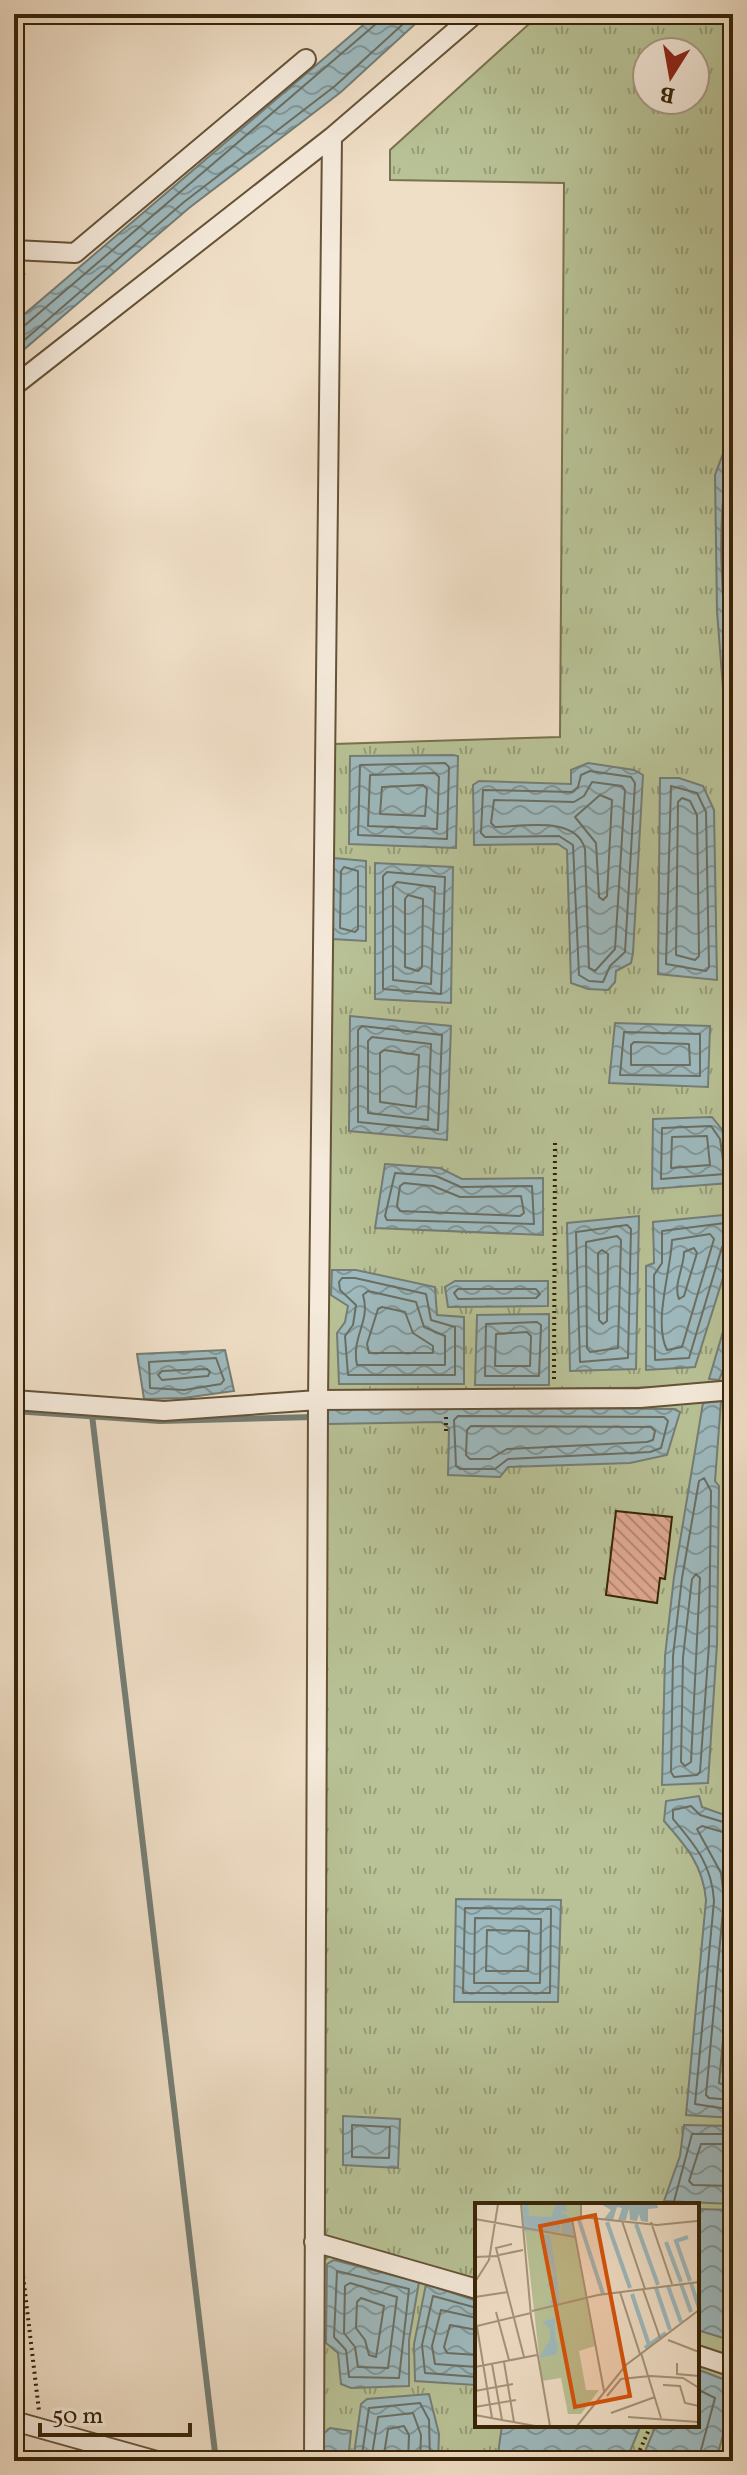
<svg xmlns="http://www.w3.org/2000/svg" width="747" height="2475" font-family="Vollkorn,serif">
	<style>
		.grass { fill: url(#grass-tufts); stroke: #78734e; stroke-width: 2; fill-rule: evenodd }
		.water { fill: url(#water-waves); stroke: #757e75; stroke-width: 2 }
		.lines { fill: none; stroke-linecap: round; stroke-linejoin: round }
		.shore { stroke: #6a6f63; stroke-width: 2 }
		.stream { stroke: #757e75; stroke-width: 6 }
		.building { fill: url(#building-back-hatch); stroke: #372407; stroke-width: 2 }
		.street-casing { stroke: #655337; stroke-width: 22 }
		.path { stroke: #372407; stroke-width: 4; stroke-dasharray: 2 4; stroke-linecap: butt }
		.street { stroke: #f5eadb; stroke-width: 18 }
		.inset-river { fill: none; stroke: #9ebabf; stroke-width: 4 }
		.inset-road { fill: none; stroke: #a6947a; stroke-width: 2 }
		.view { fill: #d6540c; fill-opacity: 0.15; stroke: #d6540c; stroke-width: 4 }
		.inset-edge { fill: none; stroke: #372407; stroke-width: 4 }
	</style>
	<defs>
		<pattern id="grass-tufts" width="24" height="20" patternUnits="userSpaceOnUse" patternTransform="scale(2)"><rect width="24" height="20" fill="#b8c296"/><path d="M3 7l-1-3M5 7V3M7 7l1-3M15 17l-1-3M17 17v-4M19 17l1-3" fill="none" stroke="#969d78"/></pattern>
		<pattern id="water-waves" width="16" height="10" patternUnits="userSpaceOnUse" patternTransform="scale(2)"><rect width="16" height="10" fill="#9ebabf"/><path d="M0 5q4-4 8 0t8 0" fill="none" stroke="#829799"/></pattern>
		<pattern id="building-back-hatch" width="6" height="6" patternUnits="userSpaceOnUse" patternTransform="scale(2)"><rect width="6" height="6" fill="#dfa891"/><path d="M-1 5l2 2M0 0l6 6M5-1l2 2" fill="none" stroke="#b68974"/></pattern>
	</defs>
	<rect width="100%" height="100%" fill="#f0dfc7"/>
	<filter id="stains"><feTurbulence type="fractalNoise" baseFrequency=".0025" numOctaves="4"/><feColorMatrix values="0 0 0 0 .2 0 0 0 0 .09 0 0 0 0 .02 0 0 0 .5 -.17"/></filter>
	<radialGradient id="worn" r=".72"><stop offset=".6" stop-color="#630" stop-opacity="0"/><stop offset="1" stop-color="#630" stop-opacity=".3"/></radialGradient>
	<!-- grass -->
	<path class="grass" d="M540,14H733V1381L687,1387L326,1392L334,744L560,737L564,183L390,180V150ZM647,52H695V100H647Z
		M733,1396V2359L697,2347V2205H477V2282L321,2238L325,1406Z
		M330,2255L477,2295V2425H697V2361L733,2373V2461H322L323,2261Z"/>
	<!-- water -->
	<path class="water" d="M376,14H426L341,92L189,208L14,358V323Z
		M733,402V728L726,727L717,611L715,475L733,427Z
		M453,755L458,756L456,848L349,844L350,756Z
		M588,763L634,770L643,775L633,953L631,963L616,971L615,982L608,990L588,989L571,983L567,850L558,844L474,845L473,785L479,781L571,784V770Z
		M660,778H679L703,786L714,810L717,980L658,974Z
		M333,858L366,861V941L332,939Z
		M375,863L453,867L451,1003L375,999Z
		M350,1016L451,1026L447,1140L349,1131Z
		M615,1023L710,1026L708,1087L609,1083Z
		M712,1117L728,1137L730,1183L652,1189L653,1119Z
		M385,1164L440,1168L462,1179L543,1178V1235L375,1228Z
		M733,1214V1246L695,1367L646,1370V1266L654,1263L653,1222Z
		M639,1216L636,1369L570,1371L567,1223Z
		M332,1270H356L435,1287L437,1315L464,1317V1384H339L337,1333L345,1322L348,1306L331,1295Z
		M455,1281H548V1306L448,1307L445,1287Z
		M733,1298V1345L719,1380L709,1379Z
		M549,1314V1385H475L477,1315Z
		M225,1350L234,1391L184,1398L144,1399L137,1354Z
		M721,1401L715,1481L719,1486L717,1644L708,1783L662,1785L665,1656L674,1577L703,1403Z
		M552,1408L674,1409L680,1412L667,1455L630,1463L508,1467L500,1477L448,1475L449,1428L441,1422L328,1424V1409Z
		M699,1796L702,1807L733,1818V2118L686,2115L706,1900C703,1865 686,1846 664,1821L666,1801Z
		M456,1899L561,1900L558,2002H454Z
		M343,2116L400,2119L398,2168L343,2165Z
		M684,2125L733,2126V2204L664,2201L680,2156Z
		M697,2209L733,2210V2341L697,2330Z
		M334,2260L419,2282L409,2340V2386L351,2388L341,2384L338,2353L326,2343L327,2264Z
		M426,2284L477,2301L475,2385L415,2381L414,2344Z
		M697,2369L733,2383V2397L716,2461H663L648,2454L646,2449L656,2425H697Z
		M429,2394L439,2434L438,2461H353L361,2404L367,2399Z
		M502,2425H641L626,2461H497Z
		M330,2428L351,2431L348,2461H322L321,2436Z"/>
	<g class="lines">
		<!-- shore -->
		<path class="shore" d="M14,330L24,326L377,23L380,14
			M14,349L184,202L335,86L414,14
			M733,449C710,513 727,646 733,717
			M445,763L449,767L447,839L358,835L360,765Z
			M590,771L631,777L635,783L625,952L610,966L603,982L589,981L579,975L573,845L559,836L485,837L481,833L483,790L572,792L578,787L581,775Z
			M435,773L439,777L437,829L368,826L370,775Z
			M592,782L622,786L625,790L615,949L595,971L589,968L585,849C576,815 522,827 495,827L491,823L494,800L574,802L584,796Z
			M423,785L427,789L425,816L380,814L382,787Z
			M671,786L697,793L706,812L709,967L706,971L666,964Z
			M600,795L612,800L607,896L603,900L599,897L596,843L575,817Z
			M682,798L690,801L697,815L699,956L695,960L676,955L678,802Z
			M344,867L358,871V929L355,932L340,928L341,871Z
			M387,872L445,877L441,994L383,989V876Z
			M397,882L435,887L431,984L393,980V886Z
			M408,895L423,899L422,967L418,971L405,967V899Z
			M362,1026L442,1035L438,1130L358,1122V1030Z
			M624,1032L700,1034V1076L620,1075Z
			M372,1037L431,1044L428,1120L368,1113V1041Z
			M634,1042L689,1044L690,1065H631V1045Z
			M384,1050L419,1055L416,1107L380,1102V1053Z
			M711,1126L720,1139L725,1174L661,1179L662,1128Z
			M707,1136L710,1165L671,1168L672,1137Z
			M395,1173L436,1176L461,1187L532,1186L534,1224L387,1220L385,1216Z
			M404,1183L433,1186L460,1197L521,1196L524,1213L520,1216L400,1211L397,1206L400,1186Z
			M733,1222L662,1231V1263L654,1275L655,1360L689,1358L722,1247L733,1240
			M627,1225L631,1229L628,1358L580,1362L576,1232Z
			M710,1234L714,1239L682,1347L667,1350C653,1323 671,1270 672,1240Z
			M617,1236L621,1240L618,1348L590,1352L587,1348L586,1242Z
			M694,1248L697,1253L684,1296L679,1299C673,1285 684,1268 684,1252Z
			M602,1250L608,1254L607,1321L603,1324L599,1320L598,1253Z
			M355,1278L426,1294L431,1320L455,1327V1375H348L345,1336L353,1325L356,1305L340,1290L339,1282L342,1278Z
			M536,1289L540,1294L536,1298L458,1299L454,1293L458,1289Z
			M368,1291L416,1302L424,1327L445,1336V1365H357C351,1336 371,1322 363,1295Z
			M382,1307L405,1312L413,1333L433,1346V1353H369L367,1344L378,1309Z
			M537,1322L541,1325L539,1376H485L486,1324Z
			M527,1332L531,1336L530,1366H495L496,1334Z
			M216,1358L224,1380L221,1384L184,1390L150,1388L149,1362Z
			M207,1369L210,1372L208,1376L162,1380L158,1375L162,1371Z
			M458,1416L664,1417L668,1421L661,1448L650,1452L508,1459L495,1469H460L456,1466L454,1420Z
			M471,1426L651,1427L655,1431L653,1440L647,1442L507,1449L490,1459H470L466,1455L467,1430Z
			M704,1478L711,1491L709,1644L700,1772L697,1775L674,1777L671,1772L673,1656L682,1578L699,1481Z
			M696,1574L700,1578L691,1762L685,1766L681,1762L683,1657L692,1579Z
			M733,1825L700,1815L691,1806L673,1810V1819C695,1845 712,1865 714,1901L695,2104L733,2110
			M733,1835L702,1826L697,1829L721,1873L724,1899L706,2095L709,2098L733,2100
			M465,1908L551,1909L550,1993H463Z
			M475,1918L541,1919L540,1983H474Z
			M487,1930L529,1931L528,1971H486Z
			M733,1931L719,2083L733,2088
			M352,2125L390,2127L389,2158L352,2157Z
			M733,2144H701L689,2181L693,2185L733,2186
			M673,2205L692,2134H733
			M337,2271L409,2289L399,2378L349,2377L346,2350L334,2337Z
			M350,2283L397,2297L388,2368L358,2367L355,2347L344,2333L345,2286Z
			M361,2298L384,2306L376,2357L369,2355L365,2340L356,2328L357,2302Z
			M477,2308L433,2296L422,2345L425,2373L477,2377
			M477,2318L441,2310L432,2346L435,2364L477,2367
			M477,2330L450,2325L444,2347L447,2353L477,2355
			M697,2389L715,2398L698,2461
			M361,2461L369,2408L420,2403L429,2420L430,2461
			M371,2461L378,2417L413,2413L421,2435L420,2461
			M383,2461L388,2429L404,2426L409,2435L408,2461"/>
		<!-- stream -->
		<path class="stream" d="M14,1411L160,1421L314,1417
			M92,1415L216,2461"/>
	</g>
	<!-- building -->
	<path class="building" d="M616,1511L672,1517L665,1579L660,1578L657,1603L606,1595Z"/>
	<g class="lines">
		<defs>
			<path id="street" d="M14,250L75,253L306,59
				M14,386L332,137L475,14
				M14,1400L164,1411L318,1400L640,1398L733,1390
				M314,2242L477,2289
				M697,2355L733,2367
				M14,2421L157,2461
				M314,2461L318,1400L332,137"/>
		</defs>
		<!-- street casing -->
		<use href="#street" class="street-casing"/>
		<!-- path -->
		<path class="path" d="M14,282L27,270
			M554,1379L555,1139
			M446,1431V1417
			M14,2199L39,2411
			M635,2461L651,2425"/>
		<!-- street -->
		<use href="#street" class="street"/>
	</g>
	<!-- overview -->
	<g transform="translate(475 2203)">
		<rect width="224" height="224" fill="#f0dfc7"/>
		<path d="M47,1H105L106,14L96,15L120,143L104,148L111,187H124L106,211H93L86,175L67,178Z" fill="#b8c296"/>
		<path d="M53,1L54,13L76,14L81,1L91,2L92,9L84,8L96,15L99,32H87V13L84,29L49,28L47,3ZM126,1H182L183,5L173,6V19L166,18L164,11L162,18L155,17L154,5L151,17H143L147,5L142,4L138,17L129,16L136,7ZM67,32H75L83,81L84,100L76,102L75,97L82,95L79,82L71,84L79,72ZM80,115V136L87,150L82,142V151L64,155L75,137V125L67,119Z" fill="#9ebabf"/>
		<path class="inset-river" d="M104,17L128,91M132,19L155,85M161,21L183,82M213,34L201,38L215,78M191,39L206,79M216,80L224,105M206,81L216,109M193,83L206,119M181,85L195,127M157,91L174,142M170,145L191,130"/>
		<path class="inset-road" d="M46,1L56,113L75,223M106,1V14L97,16L129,188M106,14L182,22L222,18M0,16L100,34M147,18L170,86M176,19L197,81M37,41L21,45L49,154M24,52L48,47M0,54L24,53M0,79L14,57L23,1M168,86L185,135M145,89L165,151M0,94L33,89M57,108L123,92L224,79M21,109L34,157M2,123L56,110M2,124L17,215M193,137L224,149M166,150L186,215M29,159L39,219M202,160V171L224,173M17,161L27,217M0,164L62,152M188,182L205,183L210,200L224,203M0,188L38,181M132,193L146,176L175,173L208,175L224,185M0,204L41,197M136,210L180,194M0,212L60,223M153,214L223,219M102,223L151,162L224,107"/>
		<path class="view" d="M120,12L155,193L100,204L65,23Z"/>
		<rect width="224" height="224" class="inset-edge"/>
	</g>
	<!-- margin -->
	<rect width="747" height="2475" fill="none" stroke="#f0dfc7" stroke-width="48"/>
	<rect x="16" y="16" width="715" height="2443" fill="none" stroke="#372407" stroke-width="4"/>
	<rect x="24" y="24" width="699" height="2427" fill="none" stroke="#372407" stroke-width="2"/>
	<!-- north arrow -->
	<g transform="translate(671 76) rotate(191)"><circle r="38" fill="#f5eadb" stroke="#a99b86" stroke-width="2"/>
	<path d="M0-6L14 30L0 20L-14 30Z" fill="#8f2418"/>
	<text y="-12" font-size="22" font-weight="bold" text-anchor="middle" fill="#372407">B</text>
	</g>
	<!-- scale -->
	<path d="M40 2423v12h150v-12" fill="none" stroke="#372407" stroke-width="4"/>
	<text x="52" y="2423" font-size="24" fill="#372407" stroke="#f5eadb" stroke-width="6" paint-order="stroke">50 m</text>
	<rect width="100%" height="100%" filter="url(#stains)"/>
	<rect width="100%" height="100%" fill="url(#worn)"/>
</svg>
